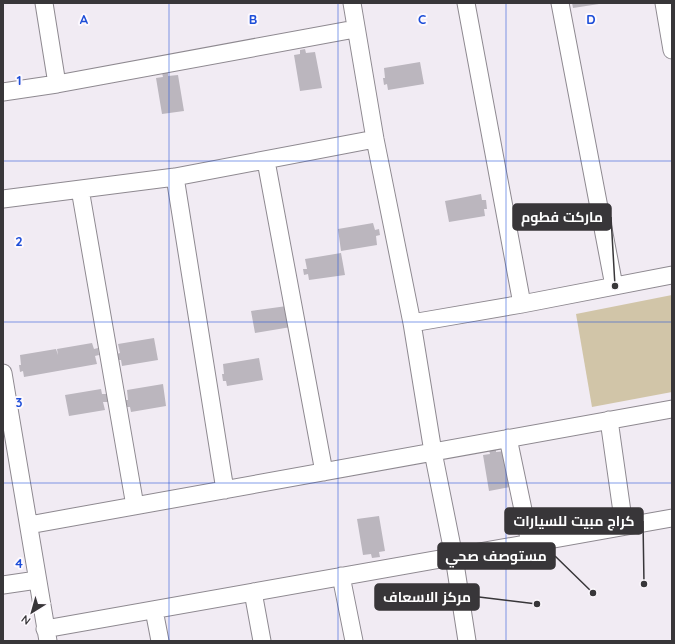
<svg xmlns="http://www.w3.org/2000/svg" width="675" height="644" font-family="Quicksand,Cairo,sans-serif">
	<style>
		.green { fill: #d1c5a8 }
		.building { fill: #bbb6be }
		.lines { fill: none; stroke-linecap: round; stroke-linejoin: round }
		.minor-casing { stroke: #8e8990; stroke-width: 19 }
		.minor { stroke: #fff; stroke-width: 17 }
		.grid { fill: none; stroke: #1d4ed8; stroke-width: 1; stroke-opacity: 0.55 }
		.grid-label { font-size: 13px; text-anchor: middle; font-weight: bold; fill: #1d4ed8; stroke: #fdf9fe; stroke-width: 4; stroke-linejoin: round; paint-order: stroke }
		.leader { fill: none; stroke: #383639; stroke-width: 1.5 }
		.callout-dot { fill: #383639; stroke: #fdf9fe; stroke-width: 1.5 }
		.callout { fill: #383639; stroke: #383639; stroke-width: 1.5 }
		.callout-label { font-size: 14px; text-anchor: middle; font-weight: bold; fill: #fff }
	</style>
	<rect width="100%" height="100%" fill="#f1ebf3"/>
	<!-- green -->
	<path class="green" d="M672,295V392L592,407L576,314Z"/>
	<!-- building -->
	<path class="building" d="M572,3H599V4L573,8Z
		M305,49L306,53L315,52L322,88L300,91L294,55L300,54V50Z
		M420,62L424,84L388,90L387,84L384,85L383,78H385L384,68Z
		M162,73H168V76L178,75L184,111L162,114L156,78L163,77Z
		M481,194L482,200H486L487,209H484L485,216L449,222L445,201Z
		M373,223L375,230L379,229L380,235L376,236L377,245L341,251L338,229Z
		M341,253L345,275L309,280L308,274L304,275L303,269H307L305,259Z
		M287,306L291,327L255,333L251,311Z
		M154,338L158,360L122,366L121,360H118L117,354L120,353L118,344Z
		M92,343L94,349L98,348L99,355L95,356L97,364L24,377L23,371L20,372L19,365H21L20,355L56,349L58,355L57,349Z
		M259,358L263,380L227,386L226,381H223L222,374H224L223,364Z
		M163,384L166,406L131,412L130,407H127L125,400H128L127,390Z
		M101,389L102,394H107L108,402H103L105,410L69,416L65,395Z
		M496,449V452L505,451L510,487L489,491L483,455L490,454L489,450Z
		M379,516L385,551L379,552L380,557L372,558L371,554L363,555L357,519Z"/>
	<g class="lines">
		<defs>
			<path id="minor" d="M44,3L57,84
				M352,3L375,139L412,323L433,452L454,557L467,641
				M466,3L522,304
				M560,3L614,286
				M664,3L672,50
				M3,92L57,84L355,29
				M266,161L324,472
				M175,177L225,490
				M80,189L135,506
				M3,199L175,177L375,139
				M412,323L522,304L672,275
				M3,373L48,641
				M609,420L624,526
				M508,438L530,543
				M29,525L672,409
				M341,576L354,641
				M3,585L37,580
				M253,592L262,641
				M154,610L160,641
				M45,629L672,518"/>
		</defs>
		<!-- minor casing -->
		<use href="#minor" class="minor-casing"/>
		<!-- minor -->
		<use href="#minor" class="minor"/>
	</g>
	<!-- grid -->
	<path class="grid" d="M169,3V641M338,3V641M506,3V641M3,161H672M3,322H672M3,483H672"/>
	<g class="grid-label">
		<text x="84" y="24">A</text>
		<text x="253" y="24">B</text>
		<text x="422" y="24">C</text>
		<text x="591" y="24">D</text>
		<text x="19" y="85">1</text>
		<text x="19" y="246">2</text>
		<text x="19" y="407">3</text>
		<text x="19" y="568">4</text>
	</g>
	<!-- callouts -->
	<path class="leader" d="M615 286L611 217M644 584L643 521M593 593L555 556M537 604L479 597"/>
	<g class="callout-dot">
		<circle cx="615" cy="286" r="4"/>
		<circle cx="644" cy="584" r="4"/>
		<circle cx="593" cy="593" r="4"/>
		<circle cx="537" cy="604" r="4"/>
	</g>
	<g class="callout">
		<rect x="513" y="204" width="98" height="26" rx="4"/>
		<rect x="505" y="508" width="138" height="26" rx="4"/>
		<rect x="438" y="543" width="117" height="26" rx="4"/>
		<rect x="375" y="584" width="104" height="26" rx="4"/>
	</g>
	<g class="callout-label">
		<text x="562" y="222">ماركت فطوم</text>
		<text x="574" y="526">كراج مبيت للسيارات</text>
		<text x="496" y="561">مستوصف صحي</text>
		<text x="427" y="602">مركز الاسعاف</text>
	</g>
	<!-- border -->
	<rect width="675" height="644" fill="none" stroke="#383639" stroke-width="8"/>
	<!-- north arrow -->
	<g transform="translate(32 612) rotate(217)" stroke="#fdf9fe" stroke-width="3" paint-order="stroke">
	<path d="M0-3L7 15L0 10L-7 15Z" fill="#383639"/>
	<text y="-6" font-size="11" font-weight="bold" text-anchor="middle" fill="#383639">N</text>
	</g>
</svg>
